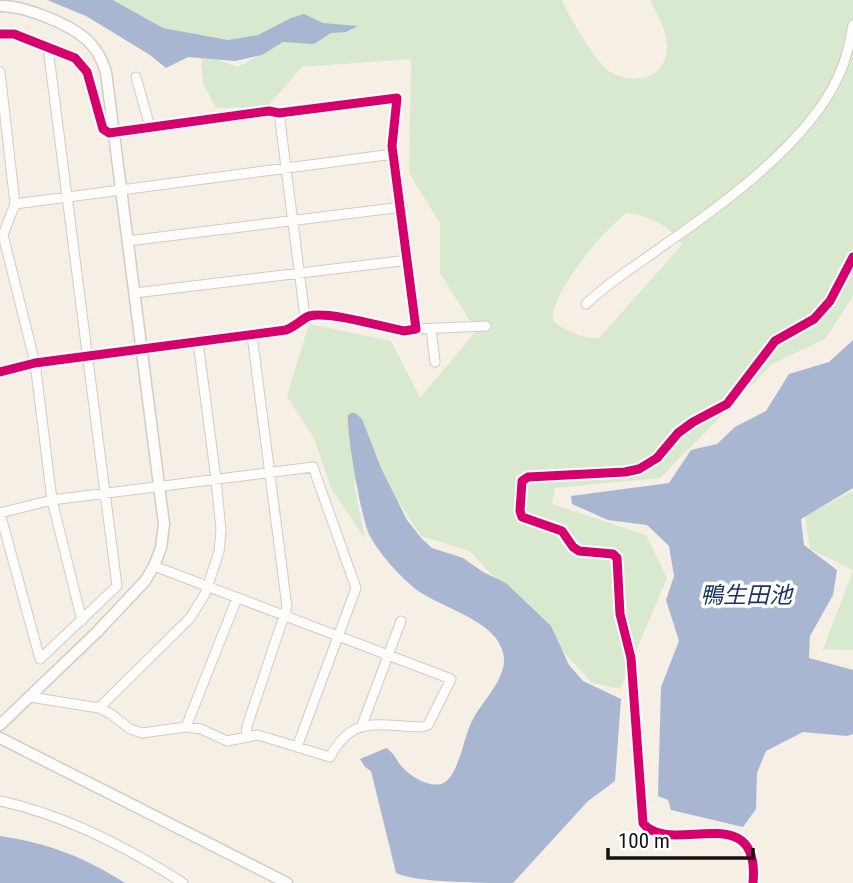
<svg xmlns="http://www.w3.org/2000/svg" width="853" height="883" font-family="'Roboto Condensed','Noto Sans JP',sans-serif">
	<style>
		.green { fill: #d8e9cf; fill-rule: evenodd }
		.water { fill: #a9b6d2 }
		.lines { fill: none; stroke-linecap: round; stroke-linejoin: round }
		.minor-casing { stroke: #d1ccc5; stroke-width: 11 }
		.tertiary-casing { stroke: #d1ccc5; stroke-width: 13 }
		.minor { stroke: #fefdfb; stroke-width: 9 }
		.tertiary { stroke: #fefdfb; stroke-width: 10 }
		.cycleway-casing { stroke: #fff; stroke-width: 13 }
		.cycleway { stroke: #d6006c; stroke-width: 9 }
		.labels { text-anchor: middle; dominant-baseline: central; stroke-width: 7; stroke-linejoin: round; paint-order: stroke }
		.water-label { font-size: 23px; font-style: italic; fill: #1c3369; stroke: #fff }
	</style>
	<rect width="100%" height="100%" fill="#f5efe6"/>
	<!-- green -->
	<path class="green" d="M113,0H562C568,16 593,56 605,68C625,86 665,82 667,50C668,32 658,16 650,0H853V296L825,339L772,364L660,478L555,488L552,504L646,535L667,578L620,689L592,683L470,551L421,536L371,461L354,483L365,539L331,488L314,438L287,396L309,324L391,341L420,398L476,331L440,273V223L409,173L411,59L302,67L267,107L216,108L203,83L201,54L238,67L283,42L258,35L228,40L163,28ZM627,213C646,215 673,226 682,245L599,338C585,340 564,330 553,321C550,293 604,229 627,213Z
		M853,491V570L810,549L805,516Z
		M853,571V650L823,649Z"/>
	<!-- water -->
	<path class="water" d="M47,0H113L163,28L228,40L258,35L291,18L304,14L323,23L358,26L346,32L331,33L314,44L283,42L262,55L235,61L188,57L166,68L150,55L86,16Z
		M853,340V488L801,519L804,545L837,570L833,595L810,636L809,658L853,670V734L847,736L803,732L766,751L757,773L756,809L743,827L671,810L668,800L658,796L661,687L679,641L666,600L674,576L669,546L647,525L608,520L572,504L571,496L669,483L691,450L717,444L735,427L766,411L789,374L829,362Z
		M351,413H355L362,419L381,468L407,520L422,539L432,548L463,558L483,572L506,583L551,626L569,665L583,681L621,699L615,781L588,801L513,883C483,883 418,883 396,873L371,771L365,767L360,759L386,748C395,753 396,761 403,768C412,777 428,787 441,784C458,779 464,737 471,723C480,704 498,688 503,668C505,662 504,653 501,647C491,621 445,608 423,594C405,583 380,555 370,536C362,523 346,431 348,415Z
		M0,836C48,843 84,857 125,883H0Z"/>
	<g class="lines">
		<defs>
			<path id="minor" d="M0,34H14L75,58L87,72L103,129L109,133L269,111L279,113L397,98L392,146L416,329L404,331C382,327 330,311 309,316C302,319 296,326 286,330L35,363L0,372
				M0,72L15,204L3,235H0
				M136,77L150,127
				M279,113L305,317
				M15,204L393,154
				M3,235L35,363L52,500L82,621
				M128,241L402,207
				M135,293L408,260
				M586,304C611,280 640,263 667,243C725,203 809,141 838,77C846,61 850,43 853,25
				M416,329L486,326
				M431,329L435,362
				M0,513L40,659L117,586L48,48
				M0,513L52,500L313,467L356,588L297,747
				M30,697L99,708L111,714L130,729L142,733L186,727L201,729L227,741L258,735L330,757C353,714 378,726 421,727L428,725L451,679L154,566
				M99,708L190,618L205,594L219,552L221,530L216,479L198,342
				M362,725L401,621
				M186,727L237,598
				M246,735L247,726L287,607L252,335
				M0,801C65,815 127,847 183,883
				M753,883C761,796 669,858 643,823L631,658L620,614L617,558L613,554L579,551L573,547L562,531L522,517L520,511L522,481L528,477L625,472L639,469L657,458L678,433L693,422L727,404L775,341L814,319L830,301L853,257"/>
			<path id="tertiary" d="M0,6C23,5 69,24 86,39C96,48 102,59 106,72L164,524L161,548L154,566L145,581L97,632L0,725
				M0,738L287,883"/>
		</defs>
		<!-- minor casing -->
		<use href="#minor" class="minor-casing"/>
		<!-- tertiary casing -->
		<use href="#tertiary" class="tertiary-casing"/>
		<!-- minor -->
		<use href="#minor" class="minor"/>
		<!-- tertiary -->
		<use href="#tertiary" class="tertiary"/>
		<defs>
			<path id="cycleway" d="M0,34H14L75,58L87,72L103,129L109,133L269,111L279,113L397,98L392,146L416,329L404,331C382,327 330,311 309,316C302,319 296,326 286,330L35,363L0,372
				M753,883C761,796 669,858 643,823L631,658L620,614L617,558L613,554L579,551L573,547L562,531L522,517L520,511L522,481L528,477L625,472L639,469L657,458L678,433L693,422L727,404L775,341L814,319L830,301L853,257"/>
		</defs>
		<!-- cycleway casing -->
		<use href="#cycleway" class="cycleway-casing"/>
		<!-- cycleway -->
		<use href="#cycleway" class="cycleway"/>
	</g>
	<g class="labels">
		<!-- water labels -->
		<g class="water-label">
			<text x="746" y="595">鴨生田池</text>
		</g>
	</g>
	<!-- scale -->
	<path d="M608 848v10h145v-10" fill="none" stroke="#16120d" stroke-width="3.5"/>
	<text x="618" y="848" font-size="21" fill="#16120d" stroke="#ffffff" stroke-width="5" paint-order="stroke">100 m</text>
</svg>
